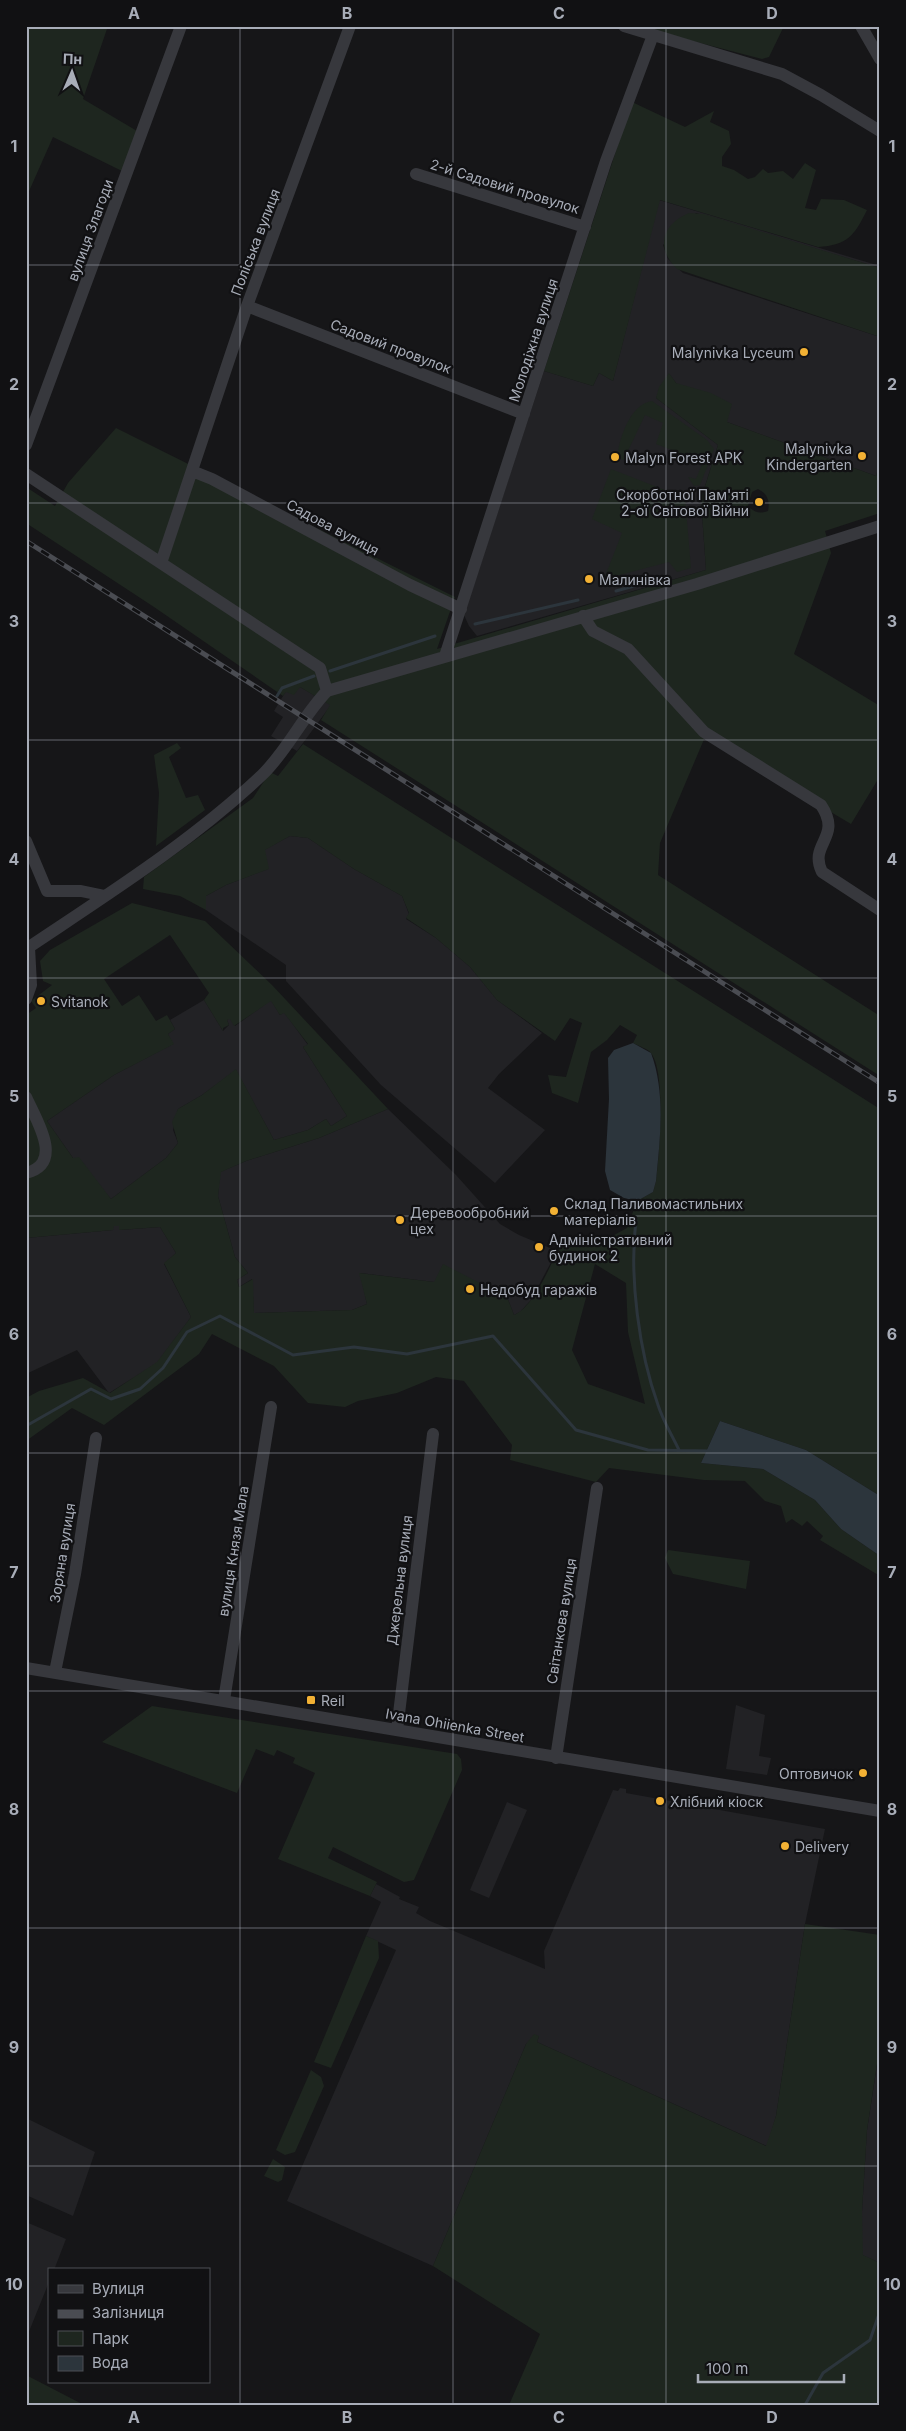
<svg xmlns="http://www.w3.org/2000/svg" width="906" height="2431" font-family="Inter,sans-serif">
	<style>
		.built { fill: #222225 }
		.green { fill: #1e261f; fill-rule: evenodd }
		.water { fill: #2c353c }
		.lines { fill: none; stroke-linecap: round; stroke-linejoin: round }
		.stream { stroke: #2c353c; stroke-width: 3 }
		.minor { stroke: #37383d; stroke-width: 12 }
		.rail-casing { stroke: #4a4c52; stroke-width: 5 }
		.rail { stroke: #111113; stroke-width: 3; stroke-dasharray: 9; stroke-linecap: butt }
		.grid { fill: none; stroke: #a8adb8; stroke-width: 1; stroke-opacity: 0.55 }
		.poi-dot { fill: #f2b134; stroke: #111113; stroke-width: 2 }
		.labels { text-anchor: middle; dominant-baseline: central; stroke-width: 4.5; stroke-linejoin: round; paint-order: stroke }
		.street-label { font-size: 14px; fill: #a8adb8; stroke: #111113 }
		.poi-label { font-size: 14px; fill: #a8adb8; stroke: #111113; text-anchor: start }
		.neatline { fill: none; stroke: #a8adb8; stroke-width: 2 }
		.grid-label { font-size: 16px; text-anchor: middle; font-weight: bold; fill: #a8adb8 }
	</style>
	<rect width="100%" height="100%" fill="#161618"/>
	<!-- built -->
	<path class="built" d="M659,200L880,266V268L696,213L663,245L668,259L683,273L880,337V463L876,476L727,422L676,383L669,374L656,398L718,445L701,499L706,570L477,636L469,626L464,615L544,371L593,386L599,373L613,381Z
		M300,687L331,705L297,751L271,736L283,717L274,711L286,691Z
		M290,836L308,838L354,869L402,896L409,914L406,919L436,938L470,967L497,1000L542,1033L499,1074L488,1088L545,1130L495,1183L381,1085L286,981V965L206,910V896L226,885L268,869L264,850Z
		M204,1000L223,1031L229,1025L227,1020L230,1018L235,1026L271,1000L280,1015L284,1012L308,1045L303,1047L347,1116L331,1126L326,1119L308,1130L274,1140L236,1070L202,1095L178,1109L173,1130L178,1143L166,1158L111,1199L73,1158L47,1121L114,1075L173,1044L168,1034L175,1029L170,1020Z
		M388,1109L456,1175L500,1224L519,1235L557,1251L531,1300L520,1312L514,1315L507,1297L434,1282L360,1273L367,1304L352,1310L254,1313L252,1279L239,1287L237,1280L248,1273L235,1257L218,1196L220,1172L246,1161L319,1138Z
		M113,1226H119L120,1230L160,1227L176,1253L164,1264L191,1317L157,1363L109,1393L77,1350L26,1374V1238L113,1230Z
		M736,1705L765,1715L759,1756L771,1758L767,1775L726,1769Z
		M620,1788L626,1789V1793L825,1829L805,1924L776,2116L767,2146L537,2042L539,2036L526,2044L433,2266L287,2201L396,1950L366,1936L381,1902L370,1896L376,1884L400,1897L399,1899L419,1907L416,1913L430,1921L545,1969L544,1951L613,1790L618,1791Z
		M507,1802L527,1810L489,1898L470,1890Z
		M879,2052H880V2263L862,2255V2211L867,2130Z
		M26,2118L95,2152L73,2216L26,2195Z
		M26,2222L66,2239L54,2270H49V2282L26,2339Z"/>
	<!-- green -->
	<path class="green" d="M26,26H108L83,99L137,131L124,172L53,137L26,198Z
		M635,26H784L769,57L762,59Z
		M632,102L685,127L714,111L710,122L729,131L731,144L722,157V166L734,170L748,179L755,177L763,169L768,173L783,171L793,179L805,163L816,170L805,208L816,210L821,199L844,200L867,210C854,236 848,245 818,247L660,200L613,381L599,373L593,386L544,371Z
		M689,213L704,214L880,268V337L677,269C655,248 662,224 689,213Z
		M669,373L676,383L711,393L732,404L727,422L876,476L880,463V513L825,531L831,553L794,654L880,706V776L851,824L705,737L660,843L658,875L880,1016V1076L321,720L330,705L300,687L294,695L286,692L283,696L154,607L26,523V487L55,506L68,483L116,428L455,597L437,649L706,570L701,499L718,445L656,398L659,387ZM758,489C768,494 770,501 768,511C760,514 755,513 748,506L752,492Z
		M652,401L707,440L714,449L700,485L694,486L688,477L696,479L703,462L656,444L663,423L645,415L626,455L638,459L635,463L617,458C619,439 630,404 652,401Z
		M611,469L685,498L691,568L677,572L669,562L604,579L622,533L592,519Z
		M177,743L181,748L169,757L186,798L198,795L205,810L156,846L159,793L154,755Z
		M303,744L880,1109V1496L806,1450L720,1421L701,1463L763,1469L815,1500L841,1529L880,1556V1576L820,1540L823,1536L807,1521L802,1526L792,1519L786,1523L781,1506L765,1501L745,1481L704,1480L609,1468L596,1482L510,1460L512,1445L464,1381L436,1377L397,1393L358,1401L345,1407L308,1403L274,1366L212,1334L199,1354L104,1425L72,1408L26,1441V1398L39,1391L83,1378L110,1393L157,1362L191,1317L164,1263L176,1253L160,1227L119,1230V1226H114L113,1230L26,1238V1015L36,1008L31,1001L52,985L43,981L40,961L50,950L132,903L205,921L272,985L388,1109L319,1138L246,1161L221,1172L218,1196L235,1257L248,1273L237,1280L239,1287L253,1279L254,1313L352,1310L367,1304L359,1273L434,1282L443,1264L507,1297L514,1315C536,1306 553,1257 565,1237L594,1246L627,1228L637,1201L653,1192L656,1181C659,1157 667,1069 650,1052C646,1048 638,1046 633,1043L637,1035L620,1025L607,1040L591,1052L578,1103L552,1093L548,1075L566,1077L582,1023L570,1018L555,1041L497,1000L470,967L436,938L406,918L409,913L402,896L354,869L308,838L290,836L265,850L269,869L226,885L206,896V910L180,896L143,889L144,877L253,798L270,772L278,776ZM170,935L209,993L204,1000L223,1031V1028L229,1025L227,1020L230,1019L234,1026L271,1001L280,1015L284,1013L308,1044L303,1047L347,1116L331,1126L326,1119L308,1130L274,1140L236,1069L202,1095L178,1109L172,1122L178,1143L166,1158L111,1199L79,1157L73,1158L47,1121L114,1075L174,1044L168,1034L175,1029L167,1015L156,1021L139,995L122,1006L104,979ZM595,1264L626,1283L628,1332L645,1404L588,1384L572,1350Z
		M668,1550L750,1561L746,1589L673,1574L665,1558Z
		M152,1706L457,1754L461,1759L462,1770L414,1880L404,1882L333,1847L328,1858L377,1882L370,1896L278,1859L315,1773L293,1763L295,1758L277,1750L274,1756L256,1749L237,1793L102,1742Z
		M805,1924L880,1935V2044L867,2130L862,2211L863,2255L880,2263V2405H509L540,2334L433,2266L526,2044L534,2034L539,2036L537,2042L766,2146L776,2116Z
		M366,1936L378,1941L379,1958L331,2068L314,2062Z
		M311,2070L321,2077L324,2086L295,2152L285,2155L276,2150Z
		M273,2159L285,2167L282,2180L278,2182L264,2176Z
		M26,2375L84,2405H26Z"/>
	<!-- water -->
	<path class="water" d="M633,1043L651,1053C666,1093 660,1139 656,1181L653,1192L637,1201L624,1198L610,1190L605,1171L609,1099L608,1058L614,1050Z
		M720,1421L806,1450L880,1496V1556L841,1529L815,1500L763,1469L701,1463Z"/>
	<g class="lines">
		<!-- stream -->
		<path class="stream" d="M616,591L663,578
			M475,624L578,600
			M330,671L435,636
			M277,696L282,688L314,676
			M636,1220C629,1277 639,1352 658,1405C663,1421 672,1435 679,1450
			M26,1426L91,1389L111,1399L140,1389L163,1368L187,1332L220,1316L293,1355L354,1347L407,1354L493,1336L576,1430L648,1450L710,1451
			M805,2405L823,2373L870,2340L880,2311"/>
		<!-- minor -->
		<path class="minor" d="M624,26L782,74L821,95L880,131
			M861,26L880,59
			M416,174L585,227
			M247,306L524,414
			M26,445L181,26
			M192,471L212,479L410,585L461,609
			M26,474L320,668L327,691
			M161,563L247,306L350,26
			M583,616L593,631L628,649L704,732L821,805C843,838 808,843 822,872L880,910
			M445,656L606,161L653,35
			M26,841L47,891H81L105,896
			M26,949C108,894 191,842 262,775C288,750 302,717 327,691L697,584L880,526
			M26,999L31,985L29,947
			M26,1097C36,1120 65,1163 26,1173
			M26,1668L880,1811
			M55,1672L75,1574L96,1438
			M224,1700L271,1407
			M397,1730L433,1434
			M556,1758L597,1488"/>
		<defs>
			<path id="rail" d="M26,541L880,1083"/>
		</defs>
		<!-- rail casing -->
		<use href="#rail" class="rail-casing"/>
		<!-- rail -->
		<use href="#rail" class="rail"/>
	</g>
	<!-- grid -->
	<path class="grid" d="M240,26V2405M453,26V2405M666,26V2405M26,265H880M26,503H880M26,740H880M26,978H880M26,1216H880M26,1453H880M26,1691H880M26,1928H880M26,2166H880"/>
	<!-- markers -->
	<g class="poi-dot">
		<circle cx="804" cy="352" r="5"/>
		<circle cx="862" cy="456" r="5"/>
		<circle cx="615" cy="457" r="5"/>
		<circle cx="759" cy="502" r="5"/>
		<circle cx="589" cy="579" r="5"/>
		<circle cx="41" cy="1001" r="5"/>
		<circle cx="554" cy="1211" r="5"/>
		<circle cx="400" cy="1220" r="5"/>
		<circle cx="539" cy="1247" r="5"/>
		<circle cx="470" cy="1289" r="5"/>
		<rect x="306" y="1695" width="10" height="10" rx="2.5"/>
		<circle cx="863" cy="1773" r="5"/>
		<circle cx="660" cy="1801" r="5"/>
		<circle cx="785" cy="1846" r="5"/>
	</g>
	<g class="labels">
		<!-- street labels -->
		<g class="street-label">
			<text transform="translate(505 186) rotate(17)">2-й Садовий провулок</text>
			<text transform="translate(90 230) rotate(-70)">вулиця Злагоди</text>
			<text transform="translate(255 242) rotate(-69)">Поліська вулиця</text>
			<text transform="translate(533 340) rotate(-72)">Молодіжна вулиця</text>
			<text transform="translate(391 346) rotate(21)">Садовий провулок</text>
			<text transform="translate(333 527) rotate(28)">Садова вулиця</text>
			<text transform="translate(233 1551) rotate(-81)">вулиця Князя Мала</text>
			<text transform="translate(62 1553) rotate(-81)">Зоряна вулиця</text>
			<text transform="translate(399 1580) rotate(-83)">Джерельна вулиця</text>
			<text transform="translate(561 1621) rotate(-81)">Світанкова вулиця</text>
			<text transform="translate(455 1725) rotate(10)">Ivana Ohiienka Street</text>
		</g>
		<!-- poi labels -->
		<g class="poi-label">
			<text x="794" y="352" text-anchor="end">Malynivka Lyceum</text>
			<text x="852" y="448" text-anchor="end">Malynivka<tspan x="852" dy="16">Kindergarten</tspan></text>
			<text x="625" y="457">Malyn Forest APK</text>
			<text x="749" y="494" text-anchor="end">Скорботної Пам'яті<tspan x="749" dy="16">2-ої Світової Війни</tspan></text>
			<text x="599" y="579">Малинівка</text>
			<text x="51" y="1001">Svitanok</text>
			<text x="564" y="1203">Склад Паливомастильних<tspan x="564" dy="16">матеріалів</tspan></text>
			<text x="410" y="1212">Деревообробний<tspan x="410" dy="16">цех</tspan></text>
			<text x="549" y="1239">Адміністративний<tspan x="549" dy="16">будинок 2</tspan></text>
			<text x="480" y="1289">Недобуд гаражів</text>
			<text x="321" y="1700">Reil</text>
			<text x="853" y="1773" text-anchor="end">Оптовичок</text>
			<text x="670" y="1801">Хлібний кіоск</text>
			<text x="795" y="1846">Delivery</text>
		</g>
	</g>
	<!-- border -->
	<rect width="906" height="2431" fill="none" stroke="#111113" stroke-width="55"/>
	<!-- legend -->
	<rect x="48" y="2268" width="162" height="115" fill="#111113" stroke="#4d4f55"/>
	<rect x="58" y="2285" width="25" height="8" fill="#37383d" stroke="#4d4f55"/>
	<text x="92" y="2294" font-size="15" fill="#a8adb8">Вулиця</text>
	<rect x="58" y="2310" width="25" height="8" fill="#4a4c52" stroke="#4d4f55"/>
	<text x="92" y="2318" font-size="15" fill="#a8adb8">Залізниця</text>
	<rect x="58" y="2331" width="25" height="15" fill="#1e261f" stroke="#4d4f55"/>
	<text x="92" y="2344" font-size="15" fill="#a8adb8">Парк</text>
	<rect x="58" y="2356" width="25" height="15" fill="#2c353c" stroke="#4d4f55"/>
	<text x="92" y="2368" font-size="15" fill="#a8adb8">Вода</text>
	<!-- north arrow -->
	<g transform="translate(72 72) rotate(2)" stroke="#111113" stroke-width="4" paint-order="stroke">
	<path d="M0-4L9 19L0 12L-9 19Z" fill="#a8adb8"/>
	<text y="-8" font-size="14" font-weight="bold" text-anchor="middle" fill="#a8adb8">Пн</text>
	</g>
	<!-- scale -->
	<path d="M698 2374v8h146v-8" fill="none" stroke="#a8adb8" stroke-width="2.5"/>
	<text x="706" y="2374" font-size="15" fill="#a8adb8" stroke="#111113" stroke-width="4" paint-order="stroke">100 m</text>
	<rect x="28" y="28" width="850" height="2376" class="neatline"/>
	<g class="grid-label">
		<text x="134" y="19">A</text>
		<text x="347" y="19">B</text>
		<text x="559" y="19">C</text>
		<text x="772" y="19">D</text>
		<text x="14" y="152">1</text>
		<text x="892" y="152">1</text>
		<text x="14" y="390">2</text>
		<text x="892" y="390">2</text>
		<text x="14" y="627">3</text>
		<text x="892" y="627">3</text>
		<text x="14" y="865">4</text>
		<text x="892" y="865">4</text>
		<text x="14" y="1102">5</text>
		<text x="892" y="1102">5</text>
		<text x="14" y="1340">6</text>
		<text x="892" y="1340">6</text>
		<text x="14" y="1578">7</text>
		<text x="892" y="1578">7</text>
		<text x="14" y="1815">8</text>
		<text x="892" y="1815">8</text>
		<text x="14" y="2053">9</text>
		<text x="892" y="2053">9</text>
		<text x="14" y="2290">10</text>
		<text x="892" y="2290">10</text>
		<text x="134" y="2423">A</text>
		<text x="347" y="2423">B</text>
		<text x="559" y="2423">C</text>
		<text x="772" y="2423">D</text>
	</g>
</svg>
